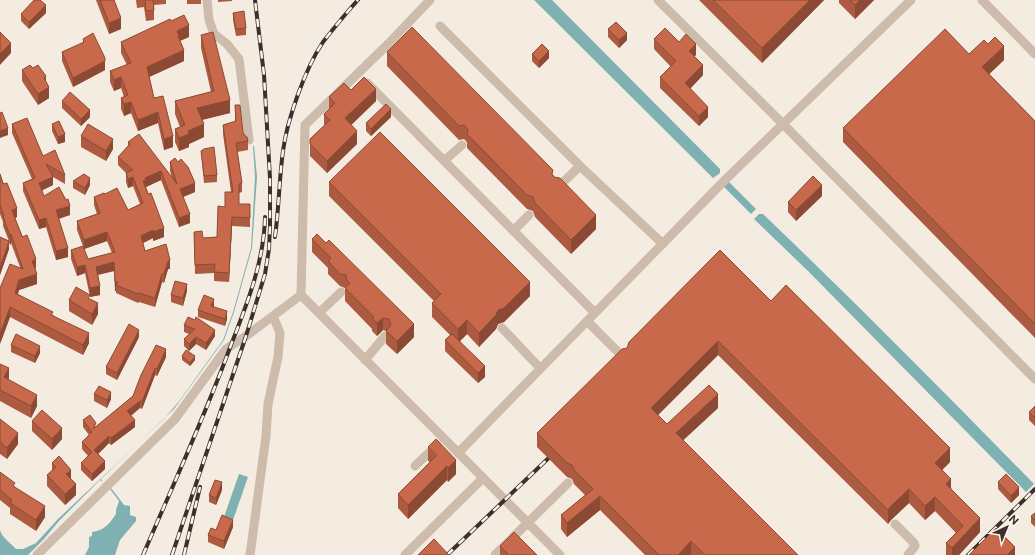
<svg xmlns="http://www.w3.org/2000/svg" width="1035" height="555" font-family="'Public Sans',sans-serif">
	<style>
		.water { fill: #7fb0b2 }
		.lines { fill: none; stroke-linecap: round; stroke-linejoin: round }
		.minor { stroke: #cdbbac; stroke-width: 9 }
		.rail-casing { stroke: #3b302b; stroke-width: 4 }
		.rail { stroke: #fbf5ee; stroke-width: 2.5; stroke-dasharray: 8; stroke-linecap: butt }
		.wall { fill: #ac5a40 }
		.shaded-wall { fill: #8c4a34 }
		.building { fill: #c8694b; stroke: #8c4a34 }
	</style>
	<rect width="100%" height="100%" fill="#f4ebe1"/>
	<!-- water -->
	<path class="water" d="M534,0H552L717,166L720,169V173L713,178Z
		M253,146H254L257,177L252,248L234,312L224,340L174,409L101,479L103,482L100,480L59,521L44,539L28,555H0V530C2,538 11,543 16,549H23L36,543L58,519L164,419L180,400L223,340L233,312L251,248L255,177Z
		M729,182L756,209L751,214L724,187Z
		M759,214H763C855,302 945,393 1034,484L1026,492L808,271L754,219Z
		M239,474L248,477L233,520L224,517Z
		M111,488L124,505L130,506V515L136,517V521L120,540L115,555H85L89,547V537L92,536V532C104,531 110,523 116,514V510L119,501L110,489Z"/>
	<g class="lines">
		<!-- minor -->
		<path class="minor" d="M207,0L209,20L214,34L227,44L239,59L249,140
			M430,0L389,43L305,125L301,295L560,555
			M658,0L783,124L1035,379
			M982,0L1035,54
			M440,26L580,166L663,244
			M367,83L595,313
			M444,161L462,145
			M558,187L580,166
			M513,231L529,215
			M319,313L341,292
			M587,321L623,357
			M502,328L540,368
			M365,360L385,336
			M458,453L725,180L911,0
			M415,466L437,445
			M895,524L914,543L915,546L908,555
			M37,555L175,419L226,349L246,336L301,295
			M250,555L266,436L268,404L278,357L280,333L273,316
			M405,555L483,478
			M495,555L568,483"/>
		<defs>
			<path id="rail" d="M275,237C279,208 279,180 283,151C287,120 305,69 323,42C334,28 346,13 358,0
				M143,555C173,485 205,416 231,345C247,304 264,262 265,217
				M172,555L246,336L265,274L269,249L270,227V178L264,75L255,0
				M184,555L200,487
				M447,555L556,451
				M968,555L1035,489"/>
		</defs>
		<!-- rail casing -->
		<use href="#rail" class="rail-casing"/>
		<!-- rail -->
		<use href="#rail" class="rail"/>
	</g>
	<!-- wall -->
	<path class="wall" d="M96,0H114L121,29L109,34Z
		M136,0H166V4L154,5V20L146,21L144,7L137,8Z
		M187,0H201V4H187Z
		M218,0H232V1L218,2Z
		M699,0H824L762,63Z
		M839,0H874L855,19L839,3Z
		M46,13L29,29L21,21V14Z
		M233,13L246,28V35L236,36L233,20Z
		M171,21L189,37L180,41L184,61L149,77L154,98L173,147L164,150L158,123L138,131L131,113L124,116L121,109V98L124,97L121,88L114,91L110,82V71L127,65L121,53V42Z
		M608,29L627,40L619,48L608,37Z
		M201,35L230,113L202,120L204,137L189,144V147L179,151L175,142V129L180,127L175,114V101L211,92L201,48Z
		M83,39L105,70L73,87L62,61V52L83,43Z
		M654,39L679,42L696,55L694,56L703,75L690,89L708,117L699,126L660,88V77L671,67L654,49Z
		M387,52L553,175L596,229L571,254L535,217L533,211L527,209L467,148V143L466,141L464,139L459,140L387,66Z
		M532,54L549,58L539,68L532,61Z
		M969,54L1004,60L989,74L1035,121V338L843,142V128Z
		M33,68L46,82L49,98L38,105L22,81V70Z
		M351,90L376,101L351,125L357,144L327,173L310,156V139L324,126V114L329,109V97Z
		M62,101L90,117L81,126L62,108Z
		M235,105L243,132L248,141V150L237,152L242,183V192L239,193V204H250V227L232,226L229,282L214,281V273L195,274L194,232L203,238L217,237L225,207L231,192L223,134V125L235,122Z
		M391,117L371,136L366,131V123Z
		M12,124L43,156L65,175V184L53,177V185L42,190L44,196L70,215L59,219L68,257L56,260L46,227L39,229L23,191V183L32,179L12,133Z
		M52,124L65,142L58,144L52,131Z
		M81,136L113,149L106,161L81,147Z
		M128,142L172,178L170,171V162L195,192L183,197L190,223L179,227L161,180L146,187L164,237L153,241V238L143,243L145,251L170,269H168L164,283L162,282L155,307L139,302L138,303L116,293V291H115L114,271L98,275L100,295L90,297L85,273L77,276L71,259V250L88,259L112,253L107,241L84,249L77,230V221L97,214L94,205V197L105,194L128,210L140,204L133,186L128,188L126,182V173L118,165V157L128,146Z
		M201,151L217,175V182L204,183Z
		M0,174L17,217L15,218L36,268L35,269L37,284L19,290L18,294L53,315L89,343L83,355L10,317L0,344L20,267L11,243L10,245L9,242V249L0,275V237L9,241L3,226V222L0,214Z
		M73,181L90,185L85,195L73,188Z
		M329,182L530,296L504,322L498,324L496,329L479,347L467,334L460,341L485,377L478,383L445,351V340L450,335L432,317V303L434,301L329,196Z
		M822,196L796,221L788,212V202Z
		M312,239L414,337L397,354L386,344V331L383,330L377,336L372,331V329L345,301V288L340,286L328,274V268L312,252Z
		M187,291L183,306L171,302V295Z
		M90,299L98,314L92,325L69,311V300Z
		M771,301L950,462L942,470L951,488L980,532L959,555H946V543L956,533L935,511L925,520L909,503L891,520L888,524L718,355L658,415L667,424L718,408L683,440L798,555H645L600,510L567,537L561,529V515L585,495L574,484L572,479L567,477L537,447V433L627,348Z
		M214,306V307L227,319L225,326L198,317V310Z
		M184,325L215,336L206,350L196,344L189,351L184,346V339L189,334L184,332Z
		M139,337L117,380L106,374V367Z
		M11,345L40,353L35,363L11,352Z
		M182,356L195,360L190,366L182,360Z
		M166,357L157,376L155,375L142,409L140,408L131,416L135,427L111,445L109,443L98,454L105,469L92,481L81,470V463L88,456L82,449V442L89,435L83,427V420L96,427L133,396L141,375Z
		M0,365L9,380L37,406L31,418L0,401Z
		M94,394L111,399L107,408L94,401Z
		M1035,406V426L1029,420V412Z
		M0,419L18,444L7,459L0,454Z
		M32,421L62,439L52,450L32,431Z
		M428,447L456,474L448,482L447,480L408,519L398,508V494L430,462L428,461Z
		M52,463L71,479L76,495L65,505L47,486V475L52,471Z
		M0,472L45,517L36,531L10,514V508L0,500Z
		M998,482L1019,495L1011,503L998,489Z
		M222,490L216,505L209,502V495Z
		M1035,513V527L1031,523V516Z
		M233,527L224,549L208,542V535L216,530Z
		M500,546L537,555H500Z"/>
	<!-- shaded-wall -->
	<path class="shaded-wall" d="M810,0H824L762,63V48Z
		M860,0H874L855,19V5Z
		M46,5V13L29,29V22Z
		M121,18V29L109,34V23Z
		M189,25V37L179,41L177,31Z
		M627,33V40L619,48V40Z
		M11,43V53L0,65V54Z
		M696,44V55L689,62V51Z
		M1004,46V60L982,81V67Z
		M184,50V61L147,78V67Z
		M549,51V58L539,68V61Z
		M105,61V70L73,87V78Z
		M703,65V75L685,94V83Z
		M46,76V87L44,78Z
		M121,77V88L114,91V80Z
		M49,87V98L38,105V94Z
		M376,89V101L345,131V118Z
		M230,100V113L197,121V108Z
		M131,102V113L124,116V104Z
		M708,107V117L699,126V116Z
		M391,109V117L371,136V129Z
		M90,110V117L81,126V119Z
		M158,112V123L138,131V120Z
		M204,124V137L189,144V147L179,151V138L188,131Z
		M8,128V135L0,138V131Z
		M357,131V144L327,173V161Z
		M65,134V142L58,144V137Z
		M173,136V147L164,150V139Z
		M113,139V149L106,161V151Z
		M161,171V180L146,187V188L143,181L145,178Z
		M53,177V185L39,192V183Z
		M133,177V186L128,188V179Z
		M90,178V185L85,195V188Z
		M195,183V192L180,198V189Z
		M822,185V196L796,221V210Z
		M70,206V215L56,219V210Z
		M17,208V217L12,219V210Z
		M190,214V223L179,227V218Z
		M596,215V229L571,254V240Z
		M232,217V226L229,282V273Z
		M46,218V227L39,229V220Z
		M164,228V237L153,241V232Z
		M153,230V238L141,244V236Z
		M107,232V241L84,249V240Z
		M11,234V243L10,245V236Z
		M9,241V249L0,275V268Z
		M68,248V257L56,260V251Z
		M36,259V268L32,270V261Z
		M170,260V269H168L164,283V274L168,261Z
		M114,262V271L96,275V267Z
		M85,265V273L77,276V267Z
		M37,274V284L19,290L15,302V293L19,280Z
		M162,274V282L155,307V298Z
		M115,282H118L116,285V291H115Z
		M530,282V296L504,322L498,324L496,329L479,347V333L498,310Z
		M187,284V291L183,306V298Z
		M100,286V295L90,297V288Z
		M214,299V306L211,314V306Z
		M98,303V314L92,325V314Z
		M10,307V317L0,344V334Z
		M227,311V319L225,326V319Z
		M383,318V330L377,336V323Z
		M467,320V334L458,343V329Z
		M414,324V337L397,354V341Z
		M139,330V337L117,380V373Z
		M215,330V336L206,350V343Z
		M89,333V343L83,355V345Z
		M196,337V344L189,351V344Z
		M718,341V355L651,422V408Z
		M40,346V353L35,363V356Z
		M166,349V357L157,376V369Z
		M195,356V360L190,366V363Z
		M485,366V377L478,383V373Z
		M9,368V379L4,377Z
		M155,368V375L142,409V402Z
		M111,392V399L107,408V400Z
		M718,394V408L676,447V433Z
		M37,395V406L31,418V406Z
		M140,401V408L127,418V411Z
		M135,420V427L111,445V438Z
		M62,428V439L52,450V439Z
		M18,433V444L7,459V448Z
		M109,436V443L94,458V450Z
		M950,448V462L935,477V463Z
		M456,460V474L448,482V468Z
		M105,461V469L92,481V474Z
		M447,466V480L408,519V505Z
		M71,470V481L66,474Z
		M951,479V493L946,484Z
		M222,482V490L216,505V498Z
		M76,484V495L65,505V494Z
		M1019,487V495L1011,503V496Z
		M909,489V503L891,520L888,524V510L891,506Z
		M600,496V510L567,537V523Z
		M935,497V511L925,520V506Z
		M45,506V517L36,531V520Z
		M980,518V532L959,555H952V548Z
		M233,520V527L224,549V541Z
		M691,541V555H678Z
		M1015,547V555H1007Z"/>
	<!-- building -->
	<path class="building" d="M34,0H40L46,5L29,22L21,14Z
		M100,0H114L121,18L109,23Z
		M145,0H153L154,10L146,11Z
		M713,0H810L762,48Z
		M850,0H860L855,5Z
		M244,11L246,28L236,29L233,13Z
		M184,15L189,25L177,31L179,36H178L184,50L147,67L154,98L163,96L173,136L164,139L158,112L138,120L131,102L124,104L121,98L128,95L121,77L114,80L110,71L131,63L121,42L170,19L171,21Z
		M616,22L627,33L619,40L608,29Z
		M412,27L553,170L552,174L554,177L560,178L596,215L571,240L535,203L533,197L527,195L467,134L468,130L466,127L464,125L459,126L387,52Z
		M665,28L679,42L686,34L696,44L689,51L703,65L685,83L708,107L699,116L660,77L676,61L654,39Z
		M945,29L969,54L984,40L988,44L995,37L1004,46L982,67L1035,121V324L843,128Z
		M0,32L11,43L0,54Z
		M213,32L230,100L197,108L204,124L188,131L189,134L179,138L175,129L185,125L175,101L214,91L201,35Z
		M93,33L105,58V61L73,78L62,52L84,42L83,39Z
		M542,44L549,51L539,61L532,54Z
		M30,65L33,68L38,65L46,76L44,78L49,87L38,94L22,70Z
		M364,77L376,89L345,118L357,131L327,161L310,144V139L330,120L324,114L335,103L329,97L344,83L351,90Z
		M70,92L90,110L81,119L62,101Z
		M386,104L391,109L371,129L366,123Z
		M235,105H240L243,132L244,135L247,137L248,141L236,143L242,183L239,184V204H250V218L232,217L229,273L214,272L215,264L195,265L194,232L202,231L203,238L217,237L218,206L225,207V192H233L223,125L236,121Z
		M2,112L8,128L0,131V113Z
		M27,118L43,156L55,150L65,175L46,164L53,177L39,183L44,196L59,187L66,200L68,199L70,206L56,210L68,248L56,251L46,218L39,220L23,183L35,178L12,124Z
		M59,121L65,134L58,137L52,124Z
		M88,124L113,139L106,151L81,136Z
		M380,132L530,282L504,308L498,310L496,315L479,333L467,320L458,329L432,303L441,294L329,182Z
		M139,134L177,184L170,162L175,158L178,162L181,159L188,167L195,183L180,189L190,214L179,218L161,171L145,178L146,180L143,181L148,194L151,193L164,228L153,232V230L141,236L145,251L166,244L170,260L168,261L164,274H162L155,298L139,293L138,294L116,285L118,282H115L114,262L96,267L100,286L90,288L85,265L77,267L71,250L83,246L88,259L115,252L107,232L84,240L77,221L100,213L94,197L104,193L105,194L117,188L128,210L143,203L133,177L128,179L126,173L133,170L118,157L130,144L128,142Z
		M214,147L217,175L204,176L201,151L204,149Z
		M0,174L3,184L7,183L17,208L12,210L22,237L27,235L36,259L32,261L37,274L19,280L15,293L53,312L51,315L89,333L83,345L10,307L0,334V288L10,264L23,269L11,234L10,236L3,216H4L0,205Z
		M84,174L90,178L85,188L73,181Z
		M813,176L822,185L796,210L788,202Z
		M317,234L326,243L329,240L414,324L397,341L386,331L391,325L389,319L383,318L377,323L372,318L374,317L345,288L350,283L347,281L346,275L340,274L328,261L331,258L312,239Z
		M0,237L9,241L0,268Z
		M720,250L771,301L786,285L950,448L935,463L951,479L946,484L980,518L952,548L946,543L963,526L935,497L925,506L909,489L891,506L888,510L718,341L651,408L667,424L709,385L718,394L676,433L798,555H705L691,541L678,555H659L600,496L567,523L561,515L593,489L574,470L572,465L567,463L537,433L622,349L627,348L629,342Z
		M175,281L187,284L183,298L171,295Z
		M76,287L90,295L88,298L98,303L92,314L69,300Z
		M204,295L214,299L211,306L227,311L225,319L198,310Z
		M188,317L195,320L196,317L215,330L206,343L196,337L189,344L184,339L195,329L184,325Z
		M129,324L139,330L117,373L106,367Z
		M16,334L40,346L35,356L11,345Z
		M452,334L485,366L478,373L445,340Z
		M156,345L166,349L157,369L155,368L142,402L140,401L127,411L135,420L111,438L109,436L94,450L105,461L92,474L81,463L92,452L82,442L92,432L83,420L90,415L96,423L93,429L133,396L141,375Z
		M186,350L195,356L190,363L182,356Z
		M0,365V364L9,368L4,377L37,395L31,406L0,390Z
		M99,386L111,392L107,400L94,394Z
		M1035,406V418L1029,412Z
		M42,410L62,428L52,439L32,421Z
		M0,419L18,433L7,448L0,442Z
		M436,439L456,460L448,468L447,466L408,505L398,494L437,455L428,447Z
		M59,456L71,470L66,474L76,484L65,494L47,475L56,467L52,463Z
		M0,472L15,483L13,486L45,506L36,520L10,503L12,500L0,490Z
		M1006,474L1019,487L1011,496L998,482Z
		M215,480L222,482L216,498L209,495Z
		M1035,513V520L1031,516Z
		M222,515L233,520L224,541L208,535L211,528L216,530Z
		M996,528L1015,547L1007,555H969Z
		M514,532L537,555H509L500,546Z
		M434,539L449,555H418Z"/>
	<!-- north arrow -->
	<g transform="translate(1007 527) rotate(44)" stroke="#fbf5ee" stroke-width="3" paint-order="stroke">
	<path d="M0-3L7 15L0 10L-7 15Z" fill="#3b302b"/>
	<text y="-6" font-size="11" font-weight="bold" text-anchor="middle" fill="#3b302b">N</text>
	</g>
</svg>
